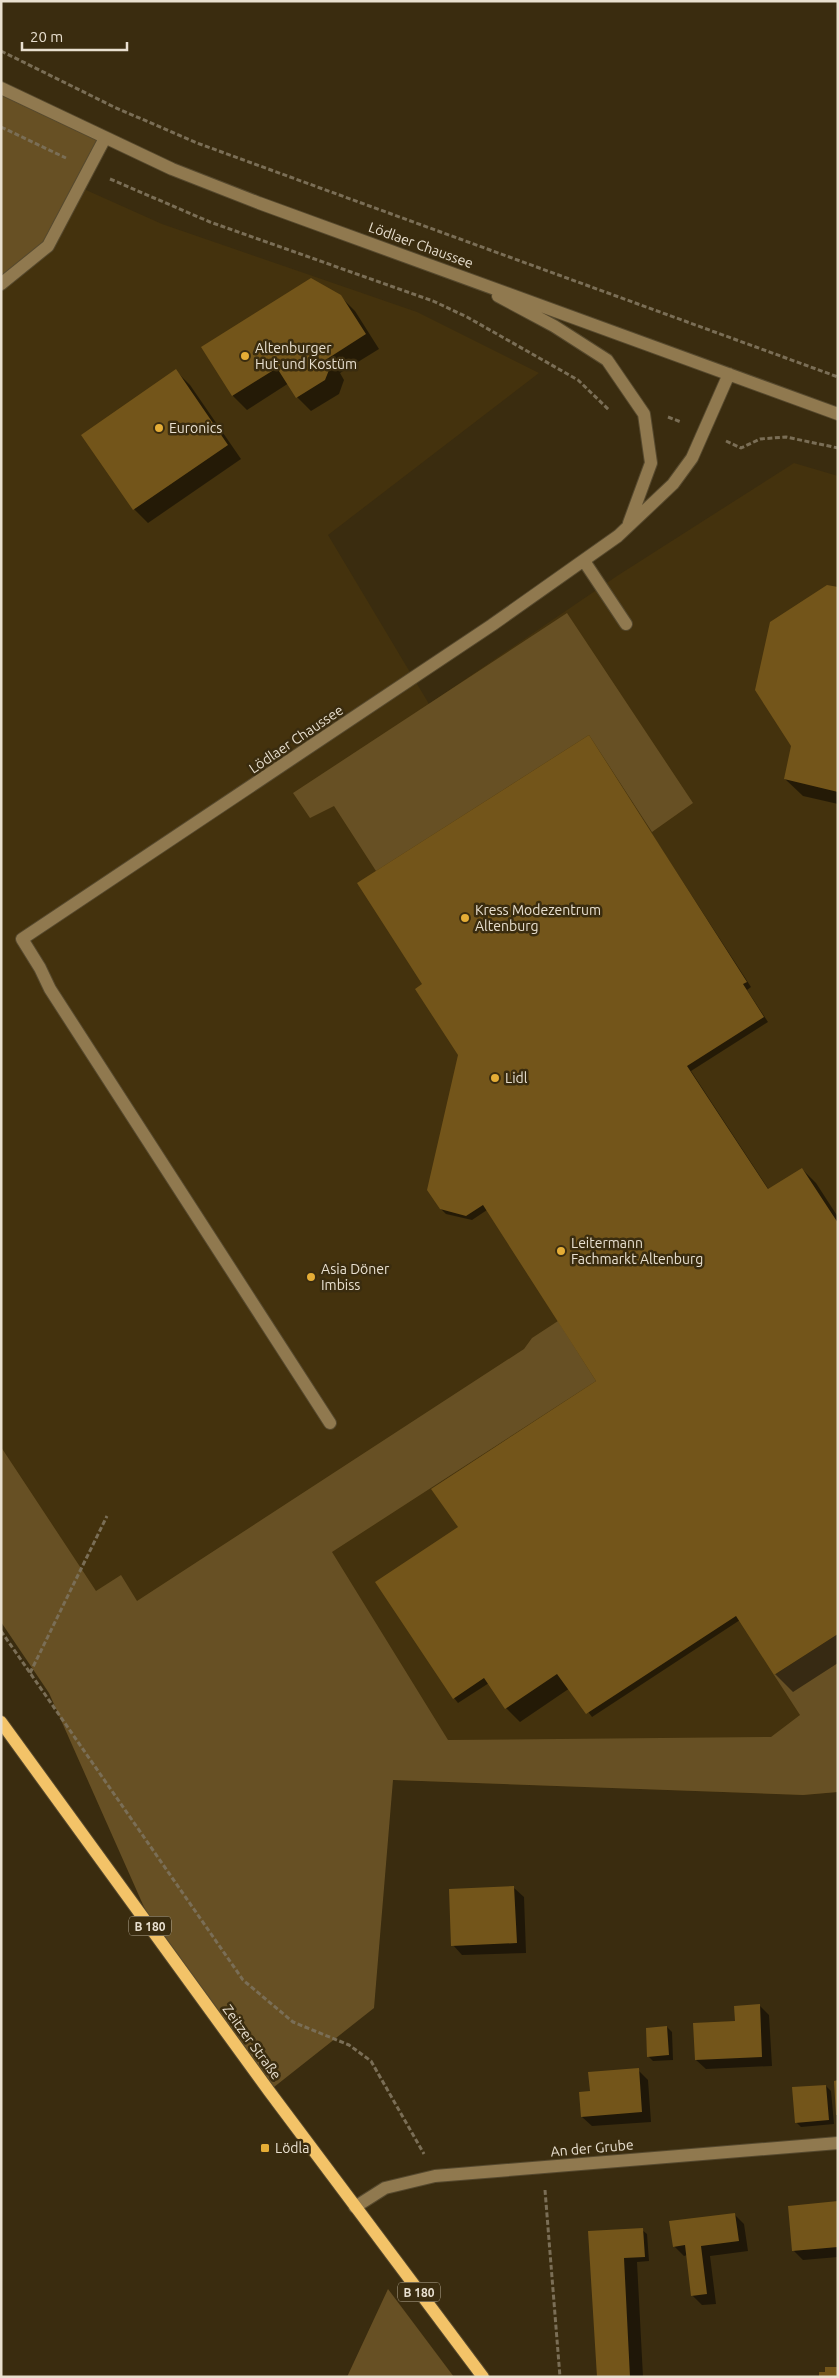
<svg xmlns="http://www.w3.org/2000/svg" width="839" height="2378" font-family="Ubuntu,sans-serif">
	<style>
		.built { fill: #44320d }
		.green { fill: #675024 }
		.shadow { fill: #0007 }
		.building { fill: #73551a }
		.lines { fill: none; stroke-linecap: round; stroke-linejoin: round }
		.minor-casing { stroke: #56492e; stroke-width: 14 }
		.major-casing { stroke: #56492e; stroke-width: 14 }
		.path { stroke: #7a6e56; stroke-width: 3; stroke-dasharray: 5 2.5; stroke-linecap: butt }
		.minor { stroke: #90794f; stroke-width: 12 }
		.major { stroke: #f3c368; stroke-width: 12 }
		.poi-dot { fill: #e5ad36; stroke: #3a2c0f; stroke-width: 2 }
		.labels { text-anchor: middle; dominant-baseline: central; stroke-width: 5; stroke-linejoin: round; paint-order: stroke }
		.shield { fill: #3a2c0f; stroke: #b4aa96; stroke-width: 1 }
		.shield-label { font-size: 12px; font-weight: bold; fill: #e9e0d0 }
		.street-label { font-size: 14px; fill: #e9e0d0; stroke: #3a2c0f }
		.poi-label { font-size: 14px; fill: #e9e0d0; stroke: #3a2c0f; text-anchor: start }
	</style>
	<rect width="100%" height="100%" fill="#3a2c0f"/>
	<!-- built -->
	<path class="built" d="M1,152L162,224L417,312L539,373L328,535L429,704L617,576L794,463L838,476V1792L803,1795L393,1780L200,1770L1,1479Z"/>
	<!-- green -->
	<path class="green" d="M1,88L105,138L48,246L1,284Z
		M567,613L693,803L652,832L589,735L376,871L334,806L310,818L293,793Z
		M558,1321L596,1381L332,1552L448,1740L771,1737L800,1715L774,1675L838,1634V1792L803,1795L393,1780L374,2008L269,2091L156,1934L49,1693L1,1622V1447L96,1591L121,1575L137,1601L524,1349L532,1338Z
		M388,2289L454,2377H347Z"/>
	<!-- shadow -->
	<path class="shadow" d="M340,296L355,311L379,349L340,373L344,380L339,394L311,411L297,397L289,383L247,410L233,396L203,347Z
		M176,371L190,385L241,459L148,523L134,509Z
		M838,588V804L803,796L785,779Z
		M589,737L751,987L747,990L768,1022L691,1071L769,1190L802,1169L816,1183L838,1217V1663L793,1692L775,1674L740,1620L592,1717L570,1688L520,1722L506,1708L489,1683L458,1703L454,1698L459,1528L598,1381L487,1210L472,1220L446,1214L441,1209L459,1055L424,984Z
		M514,1888L524,1897L526,1953L462,1955L453,1945Z
		M759,2005L769,2015L772,2066L706,2069L696,2060L736,2022Z
		M667,2027L672,2032L673,2060L653,2061L649,2057Z
		M638,2070L648,2080L651,2122L592,2126L582,2117L591,2092Z
		M826,2086L831,2091L834,2124L801,2127L796,2122Z
		M838,2203V2257L803,2260L794,2251Z
		M734,2214L744,2224L748,2251L710,2256L716,2304L702,2305L692,2295L687,2255L684,2256L674,2246Z
		M642,2230L647,2234L649,2261L637,2262L643,2377H598L590,2232Z"/>
	<!-- building -->
	<path class="building" d="M311,278L341,295L366,334L327,359L331,365L325,380L296,398L277,368L232,396L201,347Z
		M176,369L228,445L133,510L81,435Z
		M827,585L838,587V792L784,779L791,746L755,690L770,622Z
		M589,735L747,982L743,984L764,1017L687,1066L768,1189L802,1168L838,1223V1634L774,1675L736,1616L586,1714L557,1674L505,1709L484,1678L453,1699L375,1582L458,1527L431,1489L596,1381L483,1205L466,1216L440,1209L427,1190L458,1055L415,989L422,984L357,883Z
		M514,1886L517,1943L451,1946L449,1889Z
		M760,2004L762,2057L695,2060L693,2023L735,2021L734,2006Z
		M667,2026L669,2055L647,2057L646,2028Z
		M639,2068L642,2112L581,2117L579,2092L590,2091L588,2072Z
		M838,2080V2115H836L834,2081Z
		M826,2085L829,2120L795,2123L792,2087Z
		M838,2201V2247L792,2251L788,2206Z
		M735,2213L739,2241L701,2246L707,2294L691,2296L685,2245L673,2247L669,2221Z
		M643,2228L645,2257L624,2258L630,2377H597L588,2231Z
		M825,2367H838V2377H819V2372H825Z"/>
	<g class="lines">
		<defs>
			<path id="minor" d="M1,88L172,169L259,203L838,414
				M1,284L48,246L105,138
				M498,296L554,326L607,360L644,414L651,463L629,523
				M584,561L626,624
				M330,1423L50,989L40,968L22,939L492,625L618,536L673,484L692,458L729,374
				M355,2207L385,2188L435,2176L838,2143"/>
			<path id="major" d="M1,1722L269,2091L483,2377"/>
		</defs>
		<!-- minor casing -->
		<use href="#minor" class="minor-casing"/>
		<!-- major casing -->
		<use href="#major" class="major-casing"/>
		<!-- path -->
		<path class="path" d="M1,51L114,107L197,143L838,377
			M1,127L66,158
			M110,179L210,222L433,301L467,317L578,380L609,410
			M668,417L681,422
			M726,441L741,448L760,439L786,437L838,448
			M1,1631L243,1980L293,2022L349,2045L371,2061L424,2154
			M30,1673L107,1516
			M545,2190L560,2377"/>
		<!-- minor -->
		<use href="#minor" class="minor"/>
		<!-- major -->
		<use href="#major" class="major"/>
	</g>
	<!-- markers -->
	<g class="poi-dot">
		<circle cx="245" cy="356" r="5"/>
		<circle cx="159" cy="428" r="5"/>
		<circle cx="465" cy="918" r="5"/>
		<circle cx="495" cy="1078" r="5"/>
		<circle cx="561" cy="1251" r="5"/>
		<circle cx="311" cy="1277" r="5"/>
		<rect x="260" y="2143" width="10" height="10" rx="2.5"/>
	</g>
	<g class="labels">
		<!-- shield labels -->
		<g class="shield">
			<rect x="129" y="1916.5" width="42" height="19" rx="4"/>
			<rect x="398" y="2282.5" width="42" height="19" rx="4"/>
		</g>
		<g class="shield-label">
			<text x="150" y="1926">B 180</text>
			<text x="419" y="2292">B 180</text>
		</g>
		<!-- street labels -->
		<g class="street-label">
			<text transform="translate(421 245) rotate(20)">Lödlaer Chaussee</text>
			<text transform="translate(296 739) rotate(-34)">Lödlaer Chaussee</text>
			<text transform="translate(252 2042) rotate(54)">Zeitzer Straße</text>
			<text transform="translate(592 2148) rotate(-5)">An der Grube</text>
		</g>
		<!-- poi labels -->
		<g class="poi-label">
			<text x="255" y="348">Altenburger<tspan x="255" dy="16">Hut und Kostüm</tspan></text>
			<text x="169" y="428">Euronics</text>
			<text x="475" y="910">Kress Modezentrum<tspan x="475" dy="16">Altenburg</tspan></text>
			<text x="505" y="1078">Lidl</text>
			<text x="571" y="1243">Leitermann<tspan x="571" dy="16">Fachmarkt Altenburg</tspan></text>
			<text x="321" y="1269">Asia Döner<tspan x="321" dy="16">Imbiss</tspan></text>
			<text x="275" y="2148">Lödla</text>
		</g>
	</g>
	<!-- border -->
	<rect width="839" height="2378" fill="none" stroke="#e9e0d0" stroke-width="5"/>
	<!-- scale -->
	<path d="M22 42v8h105v-8" fill="none" stroke="#e9e0d0" stroke-width="2.5"/>
	<text x="30" y="42" font-size="15" fill="#e9e0d0" stroke="#3a2c0f" stroke-width="4" paint-order="stroke">20 m</text>
</svg>
